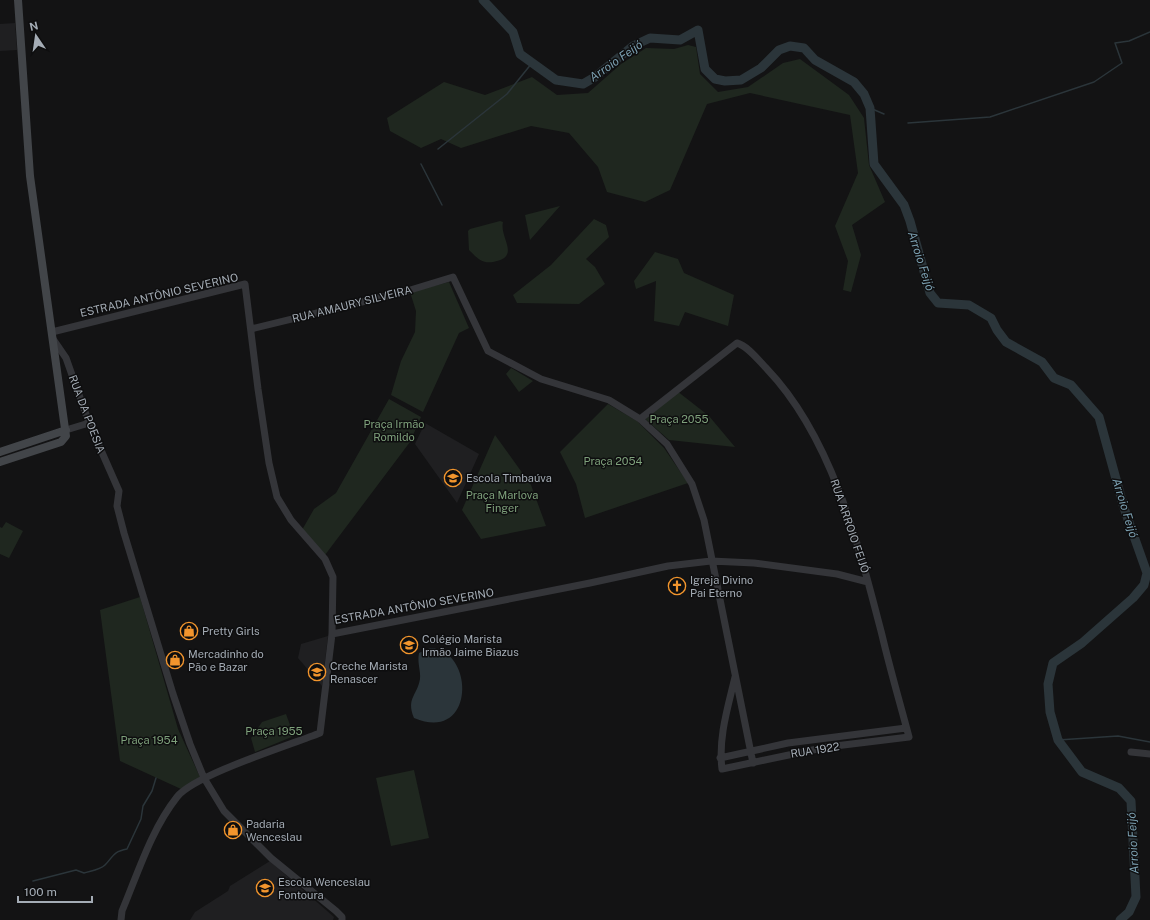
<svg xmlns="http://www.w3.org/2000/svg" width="1150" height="920" font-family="'Public Sans',sans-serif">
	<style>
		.built { fill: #1f1f21 }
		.green { fill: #1f271f }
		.water { fill: #2b353a }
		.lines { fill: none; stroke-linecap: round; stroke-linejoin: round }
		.stream { stroke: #2b353a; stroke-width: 1.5 }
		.river { stroke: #2b353a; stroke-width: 9 }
		.tertiary { stroke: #343539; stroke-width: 7 }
		.secondary { stroke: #424549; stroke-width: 8 }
		.labels { text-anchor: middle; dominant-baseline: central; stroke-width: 3; stroke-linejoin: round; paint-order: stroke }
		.street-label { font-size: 11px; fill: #a4acb5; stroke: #0e0e0f }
		.park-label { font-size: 11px; fill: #7ea07b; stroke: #0e0e0f }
		.poi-label { font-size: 11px; fill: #a4acb5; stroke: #0e0e0f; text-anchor: start }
		.water-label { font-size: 12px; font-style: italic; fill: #7b9fb0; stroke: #0e0e0f }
	</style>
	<rect width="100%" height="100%" fill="#131314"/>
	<!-- built -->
	<path class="built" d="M15,23L17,50L0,51V24Z
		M425,423L479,454L457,503L415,444Z
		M328,636L322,686L298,658L301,644Z
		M270,861L334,917L333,920H190L195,912L228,891L230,886Z"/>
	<!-- green -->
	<path class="green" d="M688,45L696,47L700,74L718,92L748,87L783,63L800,59L849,95L864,118L869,165L885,202L852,225L861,255L851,292L843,290L848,261L835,226L858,173L850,115L750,93L707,104L670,190L645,202L607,192L598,167L569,133L531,126L461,148L441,139L421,148L390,131L387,118L444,82L485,95L532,77L557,95L588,93L621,64L646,48L674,49Z
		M560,206L530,240L525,215Z
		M594,219L606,225L609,237L586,259L595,267L605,284L579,304L517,303L513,295L551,265Z
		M500,221L503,222C499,238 522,257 493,262C482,264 476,257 469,250L468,231L470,229Z
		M655,252L678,259L684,273L734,295L728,326L685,312L679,326L654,321L656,281L636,289L634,281Z
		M449,282L469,328L459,333L423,412L391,395L401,361L415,332L416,311L410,292Z
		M511,368L513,369L533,381L519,392L506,374Z
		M677,391L709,416L735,447L669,440L644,418Z
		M389,399L421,417L410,442L325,555L302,530L314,509L336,493Z
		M608,404L637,421L664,448L688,483L585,518L576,484L560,452Z
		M495,435L531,485L546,526L481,539L462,510Z
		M6,522L23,531L9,558L0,554V527L2,528Z
		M140,597L178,729L200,777L181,789L120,761L100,610Z
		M286,714L294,736L255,752L251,738L262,722Z
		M414,770L429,838L391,846L376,778Z"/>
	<!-- water -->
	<path class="water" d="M430,648C475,649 476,744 414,718C406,698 417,696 420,679C421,671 417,663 419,653Z"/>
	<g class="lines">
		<!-- stream -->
		<path class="stream" d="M870,108L884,114
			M908,123L990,117L1094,82L1122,63L1115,43L1129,41L1150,32
			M438,149L507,94L532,63
			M421,164L442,205
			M1058,740L1118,736L1150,742
			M33,881L76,870L84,873C90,871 100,870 105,865C114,856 112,852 127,849L141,819L143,806L152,791L156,778"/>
		<!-- river -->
		<path class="river" d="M483,0L513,32L520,54L556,80L583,84L595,77L633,46L650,38L680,40L698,30L705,69L715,79L725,81L741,80L761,68L779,50L790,46L804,48L815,60L854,82L864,94L870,108L874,164L904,205L910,221L930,293L938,303L969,305L991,318L997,330L1006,342L1042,362L1054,378L1071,385L1099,417L1124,508L1147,573L1144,585L1133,598L1082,643L1053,663L1048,684L1050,712L1058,740L1082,772L1119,788L1131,801L1136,897L1129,912L1120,920"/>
		<!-- tertiary -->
		<path class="tertiary" d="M251,329L407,291L453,277L488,351L541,379L609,400L640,419L667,444L692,484L704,520L753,763
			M52,332L245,284L258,389L269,463L277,497L291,520L325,559L333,577L332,634L320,733C290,745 194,775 177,797C151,830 138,873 122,911L121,920
			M53,339L66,358L89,423L119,491L117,506L124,533L173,694L190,744L204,778L224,811L271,858L336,911L342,917V920
			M640,419L737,343C748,346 759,361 767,369C832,437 859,546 882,635C890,669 900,703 909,737L827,747L722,769C718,738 728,707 735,677
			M66,430L89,423
			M332,634L590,583L668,566L711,561L754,563L837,574L868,582
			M1131,752L1150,754
			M720,758L788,743L906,728"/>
		<!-- secondary -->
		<path class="secondary" d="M0,452L66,430
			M0,462L61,442L66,436L30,176L18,0"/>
	</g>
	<!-- icons -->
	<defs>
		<symbol id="school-ring" viewBox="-11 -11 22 22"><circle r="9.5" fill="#0e0e0f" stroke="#f2952d" stroke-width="1.5"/><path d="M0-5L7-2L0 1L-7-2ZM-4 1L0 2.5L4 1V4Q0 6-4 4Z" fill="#f2952d"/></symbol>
		<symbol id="church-ring" viewBox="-11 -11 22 22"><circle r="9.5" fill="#0e0e0f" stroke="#f2952d" stroke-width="1.5"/><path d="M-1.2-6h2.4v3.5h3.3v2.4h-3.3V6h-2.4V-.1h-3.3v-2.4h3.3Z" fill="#f2952d"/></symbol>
		<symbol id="shop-ring" viewBox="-11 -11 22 22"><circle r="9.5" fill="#0e0e0f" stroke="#f2952d" stroke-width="1.5"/><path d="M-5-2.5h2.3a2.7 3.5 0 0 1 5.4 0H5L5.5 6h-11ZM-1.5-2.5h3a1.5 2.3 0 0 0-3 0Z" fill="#f2952d"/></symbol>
	</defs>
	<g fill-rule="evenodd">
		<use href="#school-ring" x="443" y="468" width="20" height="20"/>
		<use href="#church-ring" x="667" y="576" width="20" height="20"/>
		<use href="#shop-ring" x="179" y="621" width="20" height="20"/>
		<use href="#school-ring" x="399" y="635" width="20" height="20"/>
		<use href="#shop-ring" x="165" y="650" width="20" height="20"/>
		<use href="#school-ring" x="307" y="662" width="20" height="20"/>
		<use href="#shop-ring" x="223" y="820" width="20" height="20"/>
		<use href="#school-ring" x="255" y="878" width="20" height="20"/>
	</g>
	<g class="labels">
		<!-- street labels -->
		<g class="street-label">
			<text transform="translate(159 295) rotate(-13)">ESTRADA ANTÔNIO SEVERINO</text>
			<text transform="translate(352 304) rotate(-14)">RUA AMAURY SILVEIRA</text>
			<text transform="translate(87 414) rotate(69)">RUA DA POESIA</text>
			<text transform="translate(850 526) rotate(71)">RUA ARROIO FEIJÓ</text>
			<text transform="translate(414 606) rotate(-10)">ESTRADA ANTÔNIO SEVERINO</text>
			<text transform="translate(815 750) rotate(-9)">RUA 1922</text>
		</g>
		<!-- park labels -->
		<g class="park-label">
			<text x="679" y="419">Praça 2055</text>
			<text x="394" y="424">Praça Irmão<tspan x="394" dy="13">Romildo</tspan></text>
			<text x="613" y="461">Praça 2054</text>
			<text x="502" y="495">Praça Marlova<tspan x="502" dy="13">Finger</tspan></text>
			<text x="274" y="731">Praça 1955</text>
			<text x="149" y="740">Praça 1954</text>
		</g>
		<!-- poi labels -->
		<g class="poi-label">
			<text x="466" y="478">Escola Timbaúva</text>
			<text x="690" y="580">Igreja Divino<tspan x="690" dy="13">Pai Eterno</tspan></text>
			<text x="202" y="631">Pretty Girls</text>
			<text x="422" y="639">Colégio Marista<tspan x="422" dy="13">Irmão Jaime Biazus</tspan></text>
			<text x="188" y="654">Mercadinho do<tspan x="188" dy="13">Pão e Bazar</tspan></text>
			<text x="330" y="666">Creche Marista<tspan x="330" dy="13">Renascer</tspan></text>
			<text x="246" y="824">Padaria<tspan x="246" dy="13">Wenceslau</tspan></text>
			<text x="278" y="882">Escola Wenceslau<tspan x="278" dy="13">Fontoura</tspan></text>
		</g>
		<!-- water labels -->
		<g class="water-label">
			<text transform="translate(616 61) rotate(-35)">Arroio Feijó</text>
			<text transform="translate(921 261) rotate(72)">Arroio Feijó</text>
			<text transform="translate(1125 508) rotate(73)">Arroio Feijó</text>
			<text transform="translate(1133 843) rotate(-93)">Arroio Feijó</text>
		</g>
	</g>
	<!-- north arrow -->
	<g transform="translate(36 36) rotate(347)" stroke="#0e0e0f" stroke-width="3" paint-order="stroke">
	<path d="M0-3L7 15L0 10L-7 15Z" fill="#a4acb5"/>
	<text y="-6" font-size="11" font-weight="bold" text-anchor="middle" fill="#a4acb5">N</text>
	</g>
	<!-- scale -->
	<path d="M18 896v6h74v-6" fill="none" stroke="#a4acb5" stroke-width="2"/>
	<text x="24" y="896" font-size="12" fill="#a4acb5" stroke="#0e0e0f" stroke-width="3" paint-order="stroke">100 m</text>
</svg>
